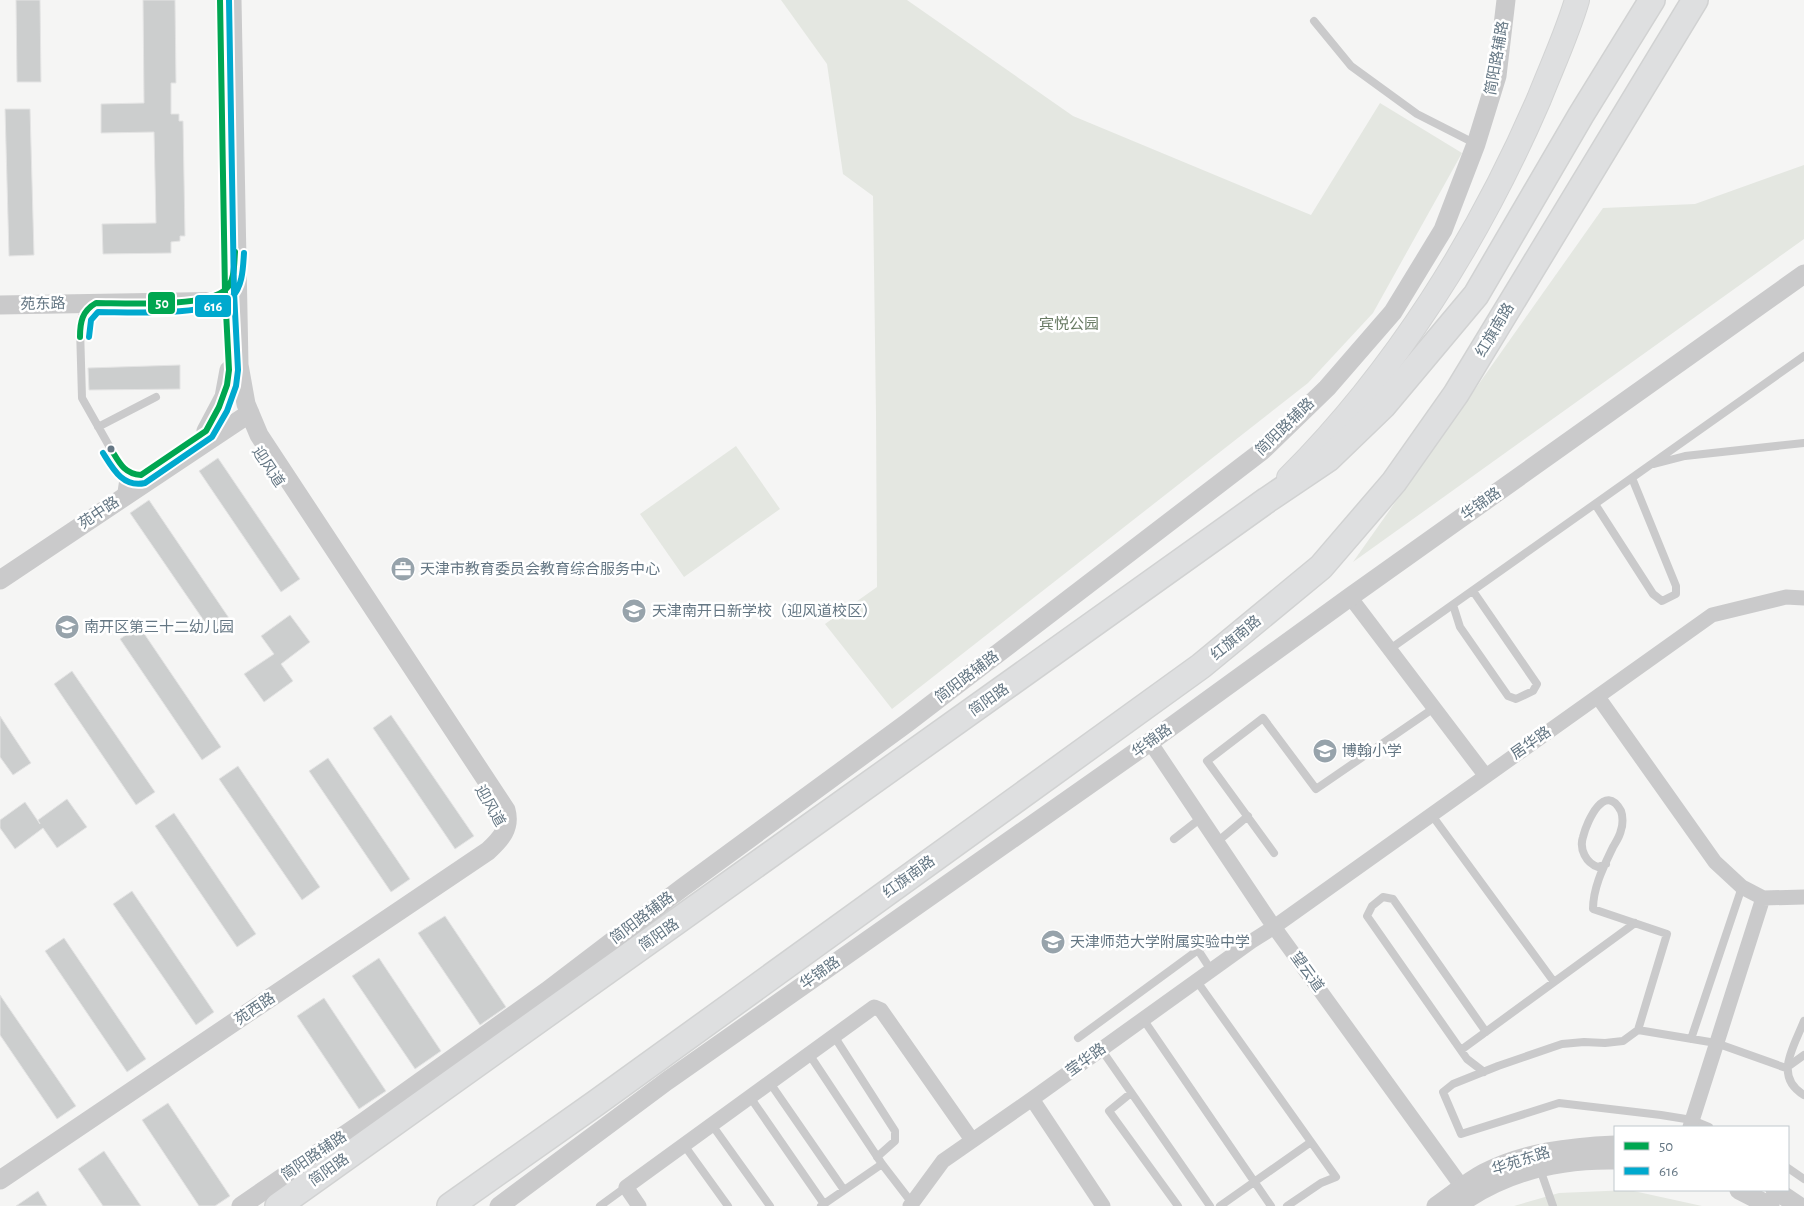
<svg xmlns="http://www.w3.org/2000/svg" width="1804" height="1206" font-family="'Alegreya Sans','Noto Sans SC',sans-serif">
	<style>
		.green { fill: #e4e7e1 }
		.building { fill: #cccece; stroke: #e4e4e4 }
		.lines { fill: none; stroke-linecap: round; stroke-linejoin: round }
		.primary-casing { stroke: #d2d3d3; stroke-width: 26 }
		.trunk-casing { stroke: #d1d2d2; stroke-width: 28 }
		.service { stroke: #cacacb; stroke-width: 8 }
		.minor { stroke: #cacacb; stroke-width: 15 }
		.tertiary { stroke: #cacacb; stroke-width: 19 }
		.primary { stroke: #dedfe0; stroke-width: 24 }
		.trunk { stroke: #dedfe0; stroke-width: 25 }
		.bus-1-casing { stroke: #fff; stroke-width: 10 }
		.bus-2-casing { stroke: #fff; stroke-width: 10 }
		.bus-1 { stroke: #00a651; stroke-width: 6 }
		.bus-2 { stroke: #00a9ce; stroke-width: 6 }
		.bus-dot { fill: #657784; stroke: #fff; stroke-width: 2 }
		.labels { text-anchor: middle; dominant-baseline: central; stroke-width: 5; stroke-linejoin: round; paint-order: stroke }
		.street-label { font-size: 15px; fill: #657784; stroke: #fff }
		.park-label { font-size: 15px; fill: #697b64; stroke: #fff }
		.poi-label { font-size: 15px; fill: #657784; stroke: #fff; text-anchor: start }
		.line-badge { stroke: #fff; stroke-width: 2 }
		.badge-label { font-size: 14px; text-anchor: middle; font-weight: bold; fill: #fff }
	</style>
	<rect width="100%" height="100%" fill="#f5f5f4"/>
	<!-- green -->
	<path class="green" d="M781,0H907L1073,116L1311,215L1380,103L1462,153L1373,313L1308,383L892,709L825,624L877,587L876,413L873,196L843,174L827,64Z
		M1804,165V239L1353,562L1603,208L1695,204Z
		M736,446L780,509L684,577L640,514Z
		M1629,1190L1702,1206H1514L1559,1193Z"/>
	<!-- building -->
	<path class="building" d="M16,0H40L41,82H17Z
		M143,0H175L176,83H171V114H179V121H183L185,236H180V241L171,242V253L103,254L102,224L156,223L154,132L101,133V104L144,103Z
		M5,109H30L34,255L9,256Z
		M180,365V389L89,390L88,368Z
		M218,458L300,579L281,592L199,471Z
		M149,500L231,621L213,634L130,513Z
		M290,615L310,642L281,664L293,681L264,702L244,674L274,654L261,636Z
		M139,626L221,747L202,760L120,639Z
		M72,671L155,792L136,805L54,684Z
		M391,715L474,836L455,849L373,728Z
		M0,716L31,763L13,775L0,757Z
		M328,758L410,879L391,892L309,771Z
		M238,766L320,887L302,900L219,779Z
		M67,799L87,827L57,848L43,828L15,849L0,828V820L25,802L40,824L38,820Z
		M174,813L256,934L237,947L155,826Z
		M132,891L214,1012L196,1025L113,904Z
		M445,916L506,1007L480,1025L418,933Z
		M64,938L146,1059L127,1072L45,951Z
		M379,958L441,1051L415,1069L352,976Z
		M0,995L76,1106L57,1119L0,1035Z
		M324,998L386,1091L359,1109L297,1016Z
		M168,1103L230,1196L215,1206H199L142,1120Z
		M104,1151L141,1206H103L78,1169Z
		M38,1191L47,1206H16Z"/>
	<g class="lines">
		<defs>
			<path id="primary" d="M1289,478C1396,371 1479,238 1539,99C1552,66 1567,34 1577,0"/>
			<path id="trunk" d="M278,1206L1267,500L1328,459L1383,406L1476,295L1581,115L1652,0
				M450,1206L596,1103L1201,666L1321,567L1394,482L1456,394L1695,0"/>
		</defs>
		<!-- primary casing -->
		<use href="#primary" class="primary-casing"/>
		<!-- trunk casing -->
		<use href="#trunk" class="trunk-casing"/>
		<!-- service -->
		<path class="service" d="M1314,21L1351,66L1417,114L1476,144
			M90,306L82,316L80,328L82,398L121,467L128,473L141,475
			M98,427L156,397
			M1654,464L1685,456L1804,443
			M121,495L123,482L121,467
			M1595,504L1653,594L1662,601L1676,594V586L1632,478
			M1453,605L1460,627L1508,696L1516,699L1533,691L1537,684L1473,591
			M1390,649L1804,356
			M1431,814L1554,982
			M1174,839L1201,818
			M1217,842L1248,816
			M1274,853L1207,761L1263,718L1316,789L1434,708
			M1606,864L1598,867C1586,863 1579,849 1583,837C1587,821 1605,781 1621,811C1623,816 1623,825 1621,830C1620,836 1616,842 1613,847C1604,866 1593,887 1593,909L1667,934L1638,1030
			M1198,950L1211,970
			M1196,980L1336,1177L1321,1183L1287,1206
			M1143,1019L1271,1206
			M1804,1021C1794,1047 1773,1076 1804,1095
			M834,1036L895,1131V1141L877,1157
			M1078,1038L1213,939
			M1691,1039L1742,887
			M1101,1049L1210,1206
			M1461,1050L1635,923
			M809,1054L882,1164L912,1203
			M1484,1072L1467,1059L1367,916L1372,906L1383,897L1393,899L1486,1032
			M770,1083L844,1190
			M1131,1093L1109,1111L1178,1206
			M750,1097L824,1204
			M712,1125L770,1206
			M1709,1127L1692,1120L1661,1115L1559,1103L1461,1134L1443,1092L1453,1084L1498,1066L1562,1044L1584,1042L1605,1043L1623,1041L1638,1030L1716,1043L1786,1068L1804,1055
			M684,1145L728,1206
			M1788,1168L1804,1179
			M1540,1169L1553,1206
			M600,1206L626,1187
			M821,1206L882,1164
			M1220,1206L1311,1142"/>
		<!-- minor -->
		<path class="minor" d="M1350,597L1485,775
			M1598,697L1715,862L1742,887L1763,898L1804,897
			M1150,742L1274,927L1468,1195
			M1032,1099L1103,1206
			M1690,1127L1763,898
			M639,1206L626,1187L874,1007L881,1010L972,1140
			M910,1206L943,1161L1032,1099L1252,941L1274,927L1712,615L1786,597L1804,598"/>
		<!-- tertiary -->
		<path class="tertiary" d="M0,305L237,301
			M206,431L224,397L229,370
			M0,580L250,413
			M0,1180L488,851C501,839 511,828 506,810L259,435L246,404L239,365L232,0
			M1739,1190L1770,1206
			M1775,1190L1799,1206
			M1460,1204C1506,1171 1560,1159 1615,1160
			M241,1206L365,1121L547,991L682,888L907,723L1262,451L1327,388L1393,312L1443,230L1476,144L1497,76L1506,0
			M499,1206L667,1081L1150,742L1350,597L1804,274
			M1436,1206C1452,1195 1467,1182 1484,1173C1525,1152 1570,1147 1615,1145"/>
		<!-- primary -->
		<use href="#primary" class="primary"/>
		<!-- trunk -->
		<use href="#trunk" class="trunk"/>
		<defs>
			<path id="bus-1" d="M80,337C80,322 82,311 96,303C123,303 208,308 226,289C235,281 234,263 235,252
				M111,449C119,462 124,474 141,475L206,431L219,407L227,385L229,370L225,292L220,0"/>
			<path id="bus-2" d="M89,337L91,320L98,312C129,312 209,317 232,297C243,286 243,267 244,253
				M103,453C113,469 123,488 145,483L212,437L227,411L236,386L238,370L234,292L229,0"/>
		</defs>
		<!-- bus-1 casing -->
		<use href="#bus-1" class="bus-1-casing"/>
		<!-- bus-2 casing -->
		<use href="#bus-2" class="bus-2-casing"/>
		<!-- bus-1 -->
		<use href="#bus-1" class="bus-1"/>
		<!-- bus-2 -->
		<use href="#bus-2" class="bus-2"/>
	</g>
	<!-- icons -->
	<defs>
		<symbol id="office-disc" viewBox="-11 -11 22 22"><circle r="9.5" fill="#97a3ab" stroke="#fff"/><path d="M-6-3h4V-5.5h4V-3h4V5H-6ZM-1-4.5V-3h2v-1.5ZM-6 0V1H6V0Z" fill="#fff"/></symbol>
		<symbol id="school-disc" viewBox="-11 -11 22 22"><circle r="9.5" fill="#97a3ab" stroke="#fff"/><path d="M0-5L7-2L0 1L-7-2ZM-4 1L0 2.5L4 1V4Q0 6-4 4Z" fill="#fff"/></symbol>
		<symbol id="university-disc" viewBox="-11 -11 22 22"><circle r="9.5" fill="#97a3ab" stroke="#fff"/><path d="M0-5L7-2L0 1L-7-2ZM-4 1L0 2.5L4 1V4Q0 6-4 4Z" fill="#fff"/></symbol>
	</defs>
	<g fill-rule="evenodd">
		<use href="#office-disc" x="389" y="555" width="28" height="28"/>
		<use href="#school-disc" x="620" y="597" width="28" height="28"/>
		<use href="#school-disc" x="53" y="613" width="28" height="28"/>
		<use href="#school-disc" x="1311" y="737" width="28" height="28"/>
		<use href="#university-disc" x="1039" y="928" width="28" height="28"/>
	</g>
	<!-- markers -->
	<circle class="bus-dot" cx="111" cy="449" r="4.5"/>
	<g class="labels">
		<!-- street labels -->
		<g class="street-label">
			<text transform="translate(1497 58) rotate(-80)">简阳路辅路</text>
			<text transform="translate(43 304) rotate(-1)">苑东路</text>
			<text transform="translate(1495 330) rotate(-59)">红旗南路</text>
			<text transform="translate(1285 427) rotate(-44)">简阳路辅路</text>
			<text transform="translate(268 467) rotate(56)">迎风道</text>
			<text transform="translate(1481 504) rotate(-35)">华锦路</text>
			<text transform="translate(99 513) rotate(-34)">苑中路</text>
			<text transform="translate(1236 638) rotate(-40)">红旗南路</text>
			<text transform="translate(967 677) rotate(-37)">简阳路辅路</text>
			<text transform="translate(989 700) rotate(-35)">简阳路</text>
			<text transform="translate(1152 741) rotate(-36)">华锦路</text>
			<text transform="translate(1531 743) rotate(-35)">居华路</text>
			<text transform="translate(490 806) rotate(60)">迎风道</text>
			<text transform="translate(909 877) rotate(-36)">红旗南路</text>
			<text transform="translate(642 918) rotate(-37)">简阳路辅路</text>
			<text transform="translate(659 935) rotate(-35)">简阳路</text>
			<text transform="translate(1307 972) rotate(54)">望云道</text>
			<text transform="translate(820 973) rotate(-35)">华锦路</text>
			<text transform="translate(255 1009) rotate(-34)">苑西路</text>
			<text transform="translate(1086 1060) rotate(-36)">莹华路</text>
			<text transform="translate(314 1156) rotate(-34)">简阳路辅路</text>
			<text transform="translate(1521 1161) rotate(-18)">华苑东路</text>
			<text transform="translate(329 1170) rotate(-35)">简阳路</text>
		</g>
		<!-- park labels -->
		<g class="park-label">
			<text x="1069" y="324">宾悦公园</text>
		</g>
		<!-- poi labels -->
		<g class="poi-label">
			<text x="420" y="569">天津市教育委员会教育综合服务中心</text>
			<text x="652" y="611">天津南开日新学校（迎风道校区）</text>
			<text x="84" y="627">南开区第三十二幼儿园</text>
			<text x="1342" y="751">博翰小学</text>
			<text x="1070" y="942">天津师范大学附属实验中学</text>
		</g>
	</g>
	<g class="line-badge">
		<rect x="147" y="291" width="29" height="24" rx="5" fill="#00a651"/>
		<rect x="194" y="294" width="38" height="24" rx="5" fill="#00a9ce"/>
	</g>
	<g class="badge-label">
		<text x="162" y="308">50</text>
		<text x="213" y="311">616</text>
	</g>
	<!-- legend -->
	<rect x="1614" y="1126" width="175" height="65" fill="#ffffff" stroke="#c1c9ce"/>
	<rect x="1624" y="1142" width="25" height="8" fill="#00a651" stroke="#c1c9ce"/>
	<text x="1659" y="1151" font-size="15" fill="#657784">50</text>
	<rect x="1624" y="1167" width="25" height="8" fill="#00a9ce" stroke="#c1c9ce"/>
	<text x="1659" y="1176" font-size="15" fill="#657784">616</text>
</svg>
